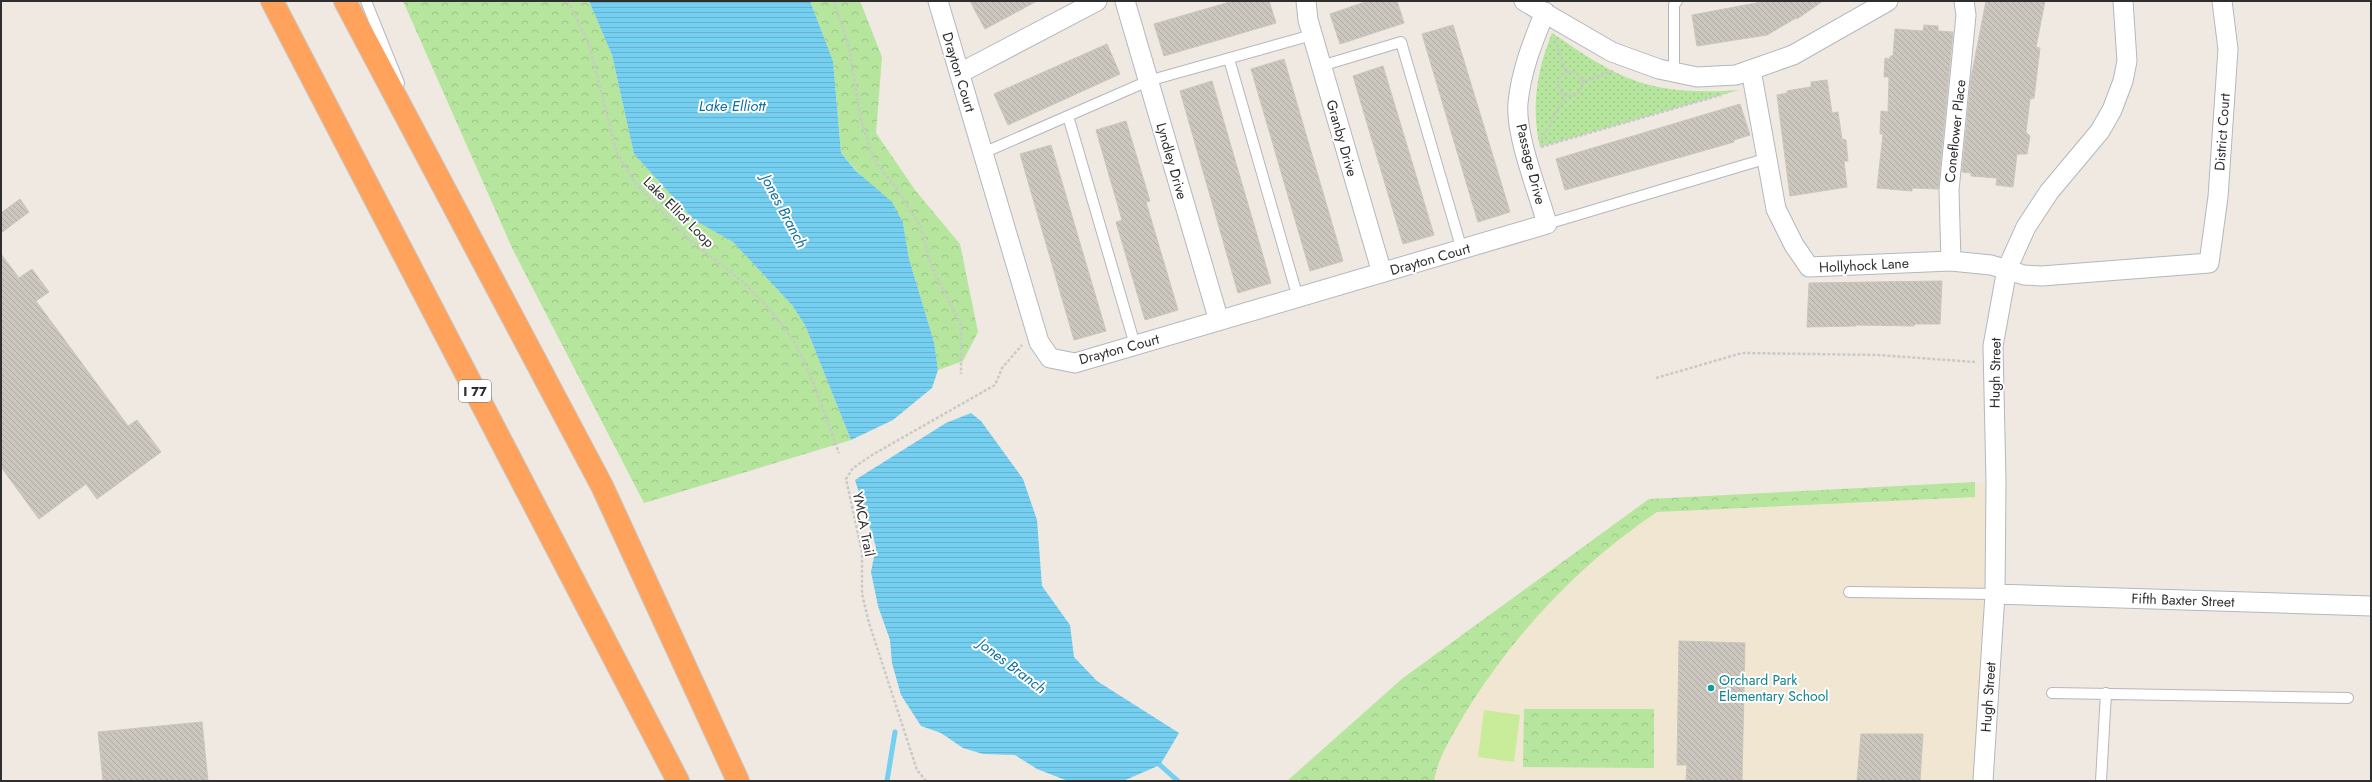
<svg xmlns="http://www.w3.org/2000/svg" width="2372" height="782" font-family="Jost,sans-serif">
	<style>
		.education { fill: #f0e6d1 }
		.grass { fill: url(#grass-dots) }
		.forest { fill: url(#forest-crowns) }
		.pitch { fill: #c9ec9a }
		.water { fill: url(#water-rules) }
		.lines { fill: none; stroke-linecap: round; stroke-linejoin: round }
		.stream { stroke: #75cff0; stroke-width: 5 }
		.building { fill: url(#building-back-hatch); stroke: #cbc5ba }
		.lane-casing { stroke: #b4b7c1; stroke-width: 12 }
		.street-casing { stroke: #b4b7c1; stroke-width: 21 }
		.highway-casing { stroke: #c9c9c9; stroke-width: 24 }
		.path { stroke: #c9c9c9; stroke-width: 2.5; stroke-dasharray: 3 2; stroke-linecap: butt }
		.lane { stroke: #fff; stroke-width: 10 }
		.street { stroke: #fff; stroke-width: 19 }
		.highway { stroke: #ffa35c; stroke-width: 22 }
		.culture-dot { fill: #0f9aa8; stroke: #fff; stroke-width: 1.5 }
		.labels { text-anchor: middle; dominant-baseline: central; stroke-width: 4; stroke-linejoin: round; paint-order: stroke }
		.shield { fill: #fff; stroke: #6d6d6d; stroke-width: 1 }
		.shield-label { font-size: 13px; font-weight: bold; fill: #2e2e2e }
		.street-label { font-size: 14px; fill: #2e2e2e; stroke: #fff }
		.culture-label { font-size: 14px; fill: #0d838f; stroke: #fff; text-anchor: start }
		.water-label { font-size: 15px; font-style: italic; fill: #0d6fa3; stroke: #fff }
	</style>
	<defs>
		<pattern id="grass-dots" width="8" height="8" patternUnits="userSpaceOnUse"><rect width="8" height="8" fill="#b6e59e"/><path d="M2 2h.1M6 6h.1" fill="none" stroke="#9dc588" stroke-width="1.8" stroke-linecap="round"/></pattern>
		<pattern id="forest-crowns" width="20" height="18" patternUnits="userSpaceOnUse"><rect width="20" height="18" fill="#b6e59e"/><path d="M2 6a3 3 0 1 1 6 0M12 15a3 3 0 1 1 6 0" fill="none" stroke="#9dc588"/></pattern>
		<pattern id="water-rules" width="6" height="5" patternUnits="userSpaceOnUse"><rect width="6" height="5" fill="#75cff0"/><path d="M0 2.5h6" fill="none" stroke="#66b2ce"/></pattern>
		<pattern id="building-back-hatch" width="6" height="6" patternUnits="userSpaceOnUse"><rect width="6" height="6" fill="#cbc7bf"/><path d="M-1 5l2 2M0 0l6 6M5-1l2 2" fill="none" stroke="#afaba4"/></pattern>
	</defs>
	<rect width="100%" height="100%" fill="#efe9e1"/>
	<!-- education -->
	<path class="education" d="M1996,482L1983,781H1287L1403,678L1649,499Z"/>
	<!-- grass -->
	<path class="grass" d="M1552,33C1573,47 1594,62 1617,73C1654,92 1699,93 1739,90L1540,147C1531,107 1537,70 1552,33Z"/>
	<!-- forest -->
	<path class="forest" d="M403,1H589L612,55L634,154L694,220L733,242L792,305L805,325L851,440L644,503L513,250Z
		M810,1H860L882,57L876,133L915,190L960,244L978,332L963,361L938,370L934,342L909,259L903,223L841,153L833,61Z
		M1975,482V497L1657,512C1579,564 1513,635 1464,715C1452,736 1438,757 1434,781H1287L1403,678L1649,499Z
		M1524,709H1654V768L1523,767Z"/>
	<!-- pitch -->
	<path class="pitch" d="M1484,710L1520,715L1514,762L1478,757Z"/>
	<!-- water -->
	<path class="water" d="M589,1H810L833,61L841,153L856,171L892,202L903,223L909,259L934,342L938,370L932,388L893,420L851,440L805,325L792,305L733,242L694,220L634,154L612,55Z
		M971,413L981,421L1023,479L1037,520L1042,586L1070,625L1074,657L1097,681L1179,733L1160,765L1123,781H1068L1037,769L1015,755L983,754L963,748L941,733L921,726L901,695L892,663L890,640L878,606L871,572L876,547L855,480L946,423Z"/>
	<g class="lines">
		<!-- stream -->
		<path class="stream" d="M1160,765L1178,781
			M887,781L895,732"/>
	</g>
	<!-- building -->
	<path class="building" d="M970,1H1037L985,29Z
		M1233,1H1269L1276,23L1164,56L1154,24Z
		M1368,1H1397L1404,23L1340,44L1330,14Z
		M1767,1H1823L1797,19L1796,18L1767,35L1697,46L1692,15Z
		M1986,1H2045L2036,47L2040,48L2034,98L2030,99L2026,132L2030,136L2027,154H2017L2013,187L1996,185L1997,178L1971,176V173L1962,172L1971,78Z
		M1453,25L1510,212L1478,222L1422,34Z
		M1924,25L1938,26V31L1953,32L1938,189L1912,188V191L1877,188L1883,134H1880L1881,111L1888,112L1889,79V77H1884L1885,58L1890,59V56H1893L1895,29L1923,31Z
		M1107,44L1120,74L1008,125L994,94Z
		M1284,59L1343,261L1310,271L1251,69Z
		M1383,66L1434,235L1403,244L1353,76Z
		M1827,80L1832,113L1838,112L1842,139L1846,140L1848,161H1844L1847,187L1790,196L1777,95L1787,93V91L1792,90L1811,87V82Z
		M1212,81L1271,283L1238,293L1180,91Z
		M1740,104L1750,135L1734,140V142L1565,190L1556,159Z
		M1126,121L1150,201L1146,202L1178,310L1145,320L1116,222L1122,220L1096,130Z
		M1051,145L1106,331L1074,340L1020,154Z
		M20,199L29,212L1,233V213Z
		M1,254L19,278L32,269L49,292L36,301L128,426L137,420L161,452L97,499L86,484L39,519L1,467Z
		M1942,281L1940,324H1915L1914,326L1856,325V326L1807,327L1809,283Z
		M1679,641L1745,643L1742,781H1686L1687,765H1677Z
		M202,722L208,781H103L98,732Z
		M1861,734H1923L1920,781H1857Z"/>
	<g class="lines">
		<defs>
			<path id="lane" d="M366,1L399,83
				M1229,59L1298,298
				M1321,66L1401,42L1462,250
				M1674,72V5L1677,1
				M1068,116L1135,345
				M983,153L1148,81L1312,35
				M1547,224L1768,158
				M1849,592L1995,594
				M2052,693L2348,698
				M2101,781L2106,693"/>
			<path id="street" d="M938,1L1039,342L1050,358L1075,363L1547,224C1538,191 1515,135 1518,103C1521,71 1533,41 1545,12
				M1125,1L1219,321
				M1306,1L1308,20L1382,273
				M1524,1L1612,52L1659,69L1697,77L1736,75L1793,55L1888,1
				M1751,70L1776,209L1794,245L1809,267L1951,261L1991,265L2024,275L2042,276L2209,263L2218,197L2228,49L2222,1
				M960,73L1097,1
				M1951,261L1949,190L1966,15L1964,1
				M1995,594L2371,606
				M1983,781L1995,594L1996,482L1993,346L2007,269L2026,227L2049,192L2100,131L2112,110L2123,81L2127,61L2123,1"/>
			<path id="highway" d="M272,1L678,781
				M345,1L602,486L738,781"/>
		</defs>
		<!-- lane casing -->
		<use href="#lane" class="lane-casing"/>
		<!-- street casing -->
		<use href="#street" class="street-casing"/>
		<!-- highway casing -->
		<use href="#highway" class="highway-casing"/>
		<!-- path -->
		<path class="path" d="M568,1L590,47L616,151L635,183L661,211L689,239L743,282L769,308L795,343L813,382L839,453
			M834,1L849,47L861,120L873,158L899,192L921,228L931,265L961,325V374
			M1555,39L1566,73
			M1558 84a12 12 0 1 1 24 0a12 12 0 1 1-24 0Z
			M1582,82L1613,71
			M1541,140L1566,95
			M1541,147L1721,95
			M1656,378L1742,353L1878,355L1975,362
			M926,781L917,770L869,623L862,594V552L846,479L853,468L872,455L995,385L1002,368L1022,345"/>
		<!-- lane -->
		<use href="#lane" class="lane"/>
		<!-- street -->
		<use href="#street" class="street"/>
		<!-- highway -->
		<use href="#highway" class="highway"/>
	</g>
	<!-- markers -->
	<circle class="culture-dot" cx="1711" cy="688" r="4"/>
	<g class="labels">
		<!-- shield labels -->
		<rect class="shield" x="459" y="380" width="32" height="22" rx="3"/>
		<g class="shield-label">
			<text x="475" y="391">I 77</text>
		</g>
		<!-- street labels -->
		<g class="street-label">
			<text transform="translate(959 72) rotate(73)">Drayton Court</text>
			<text transform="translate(1955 131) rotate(-84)">Coneflower Place</text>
			<text transform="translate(2222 132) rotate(-86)">District Court</text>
			<text transform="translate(1342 138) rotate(74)">Granby Drive</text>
			<text transform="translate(1172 161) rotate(74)">Lyndley Drive</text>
			<text transform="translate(1531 164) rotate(76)">Passage Drive</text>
			<text transform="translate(679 212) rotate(45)">Lake Elliot Loop</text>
			<text transform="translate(1430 259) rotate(-16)">Drayton Court</text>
			<text transform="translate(1864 265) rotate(-3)">Hollyhock Lane</text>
			<text transform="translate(1119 349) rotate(-15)">Drayton Court</text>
			<text transform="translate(1995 373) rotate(-89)">Hugh Street</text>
			<text transform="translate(864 524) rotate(79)">YMCA Trail</text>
			<text transform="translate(2183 600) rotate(2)">Fifth Baxter Street</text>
			<text transform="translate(1988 697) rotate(-86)">Hugh Street</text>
		</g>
		<!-- culture labels -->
		<g class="culture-label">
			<text x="1719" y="680">Orchard Park<tspan x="1719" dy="16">Elementary School</tspan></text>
		</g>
		<!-- water labels -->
		<g class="water-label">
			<text x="732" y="106">Lake Elliott</text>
			<text transform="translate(784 211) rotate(62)">Jones Branch</text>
			<text transform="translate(1012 666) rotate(37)">Jones Branch</text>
		</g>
	</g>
	<!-- border -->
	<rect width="2372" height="782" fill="none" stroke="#2e2e2e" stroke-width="4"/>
</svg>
